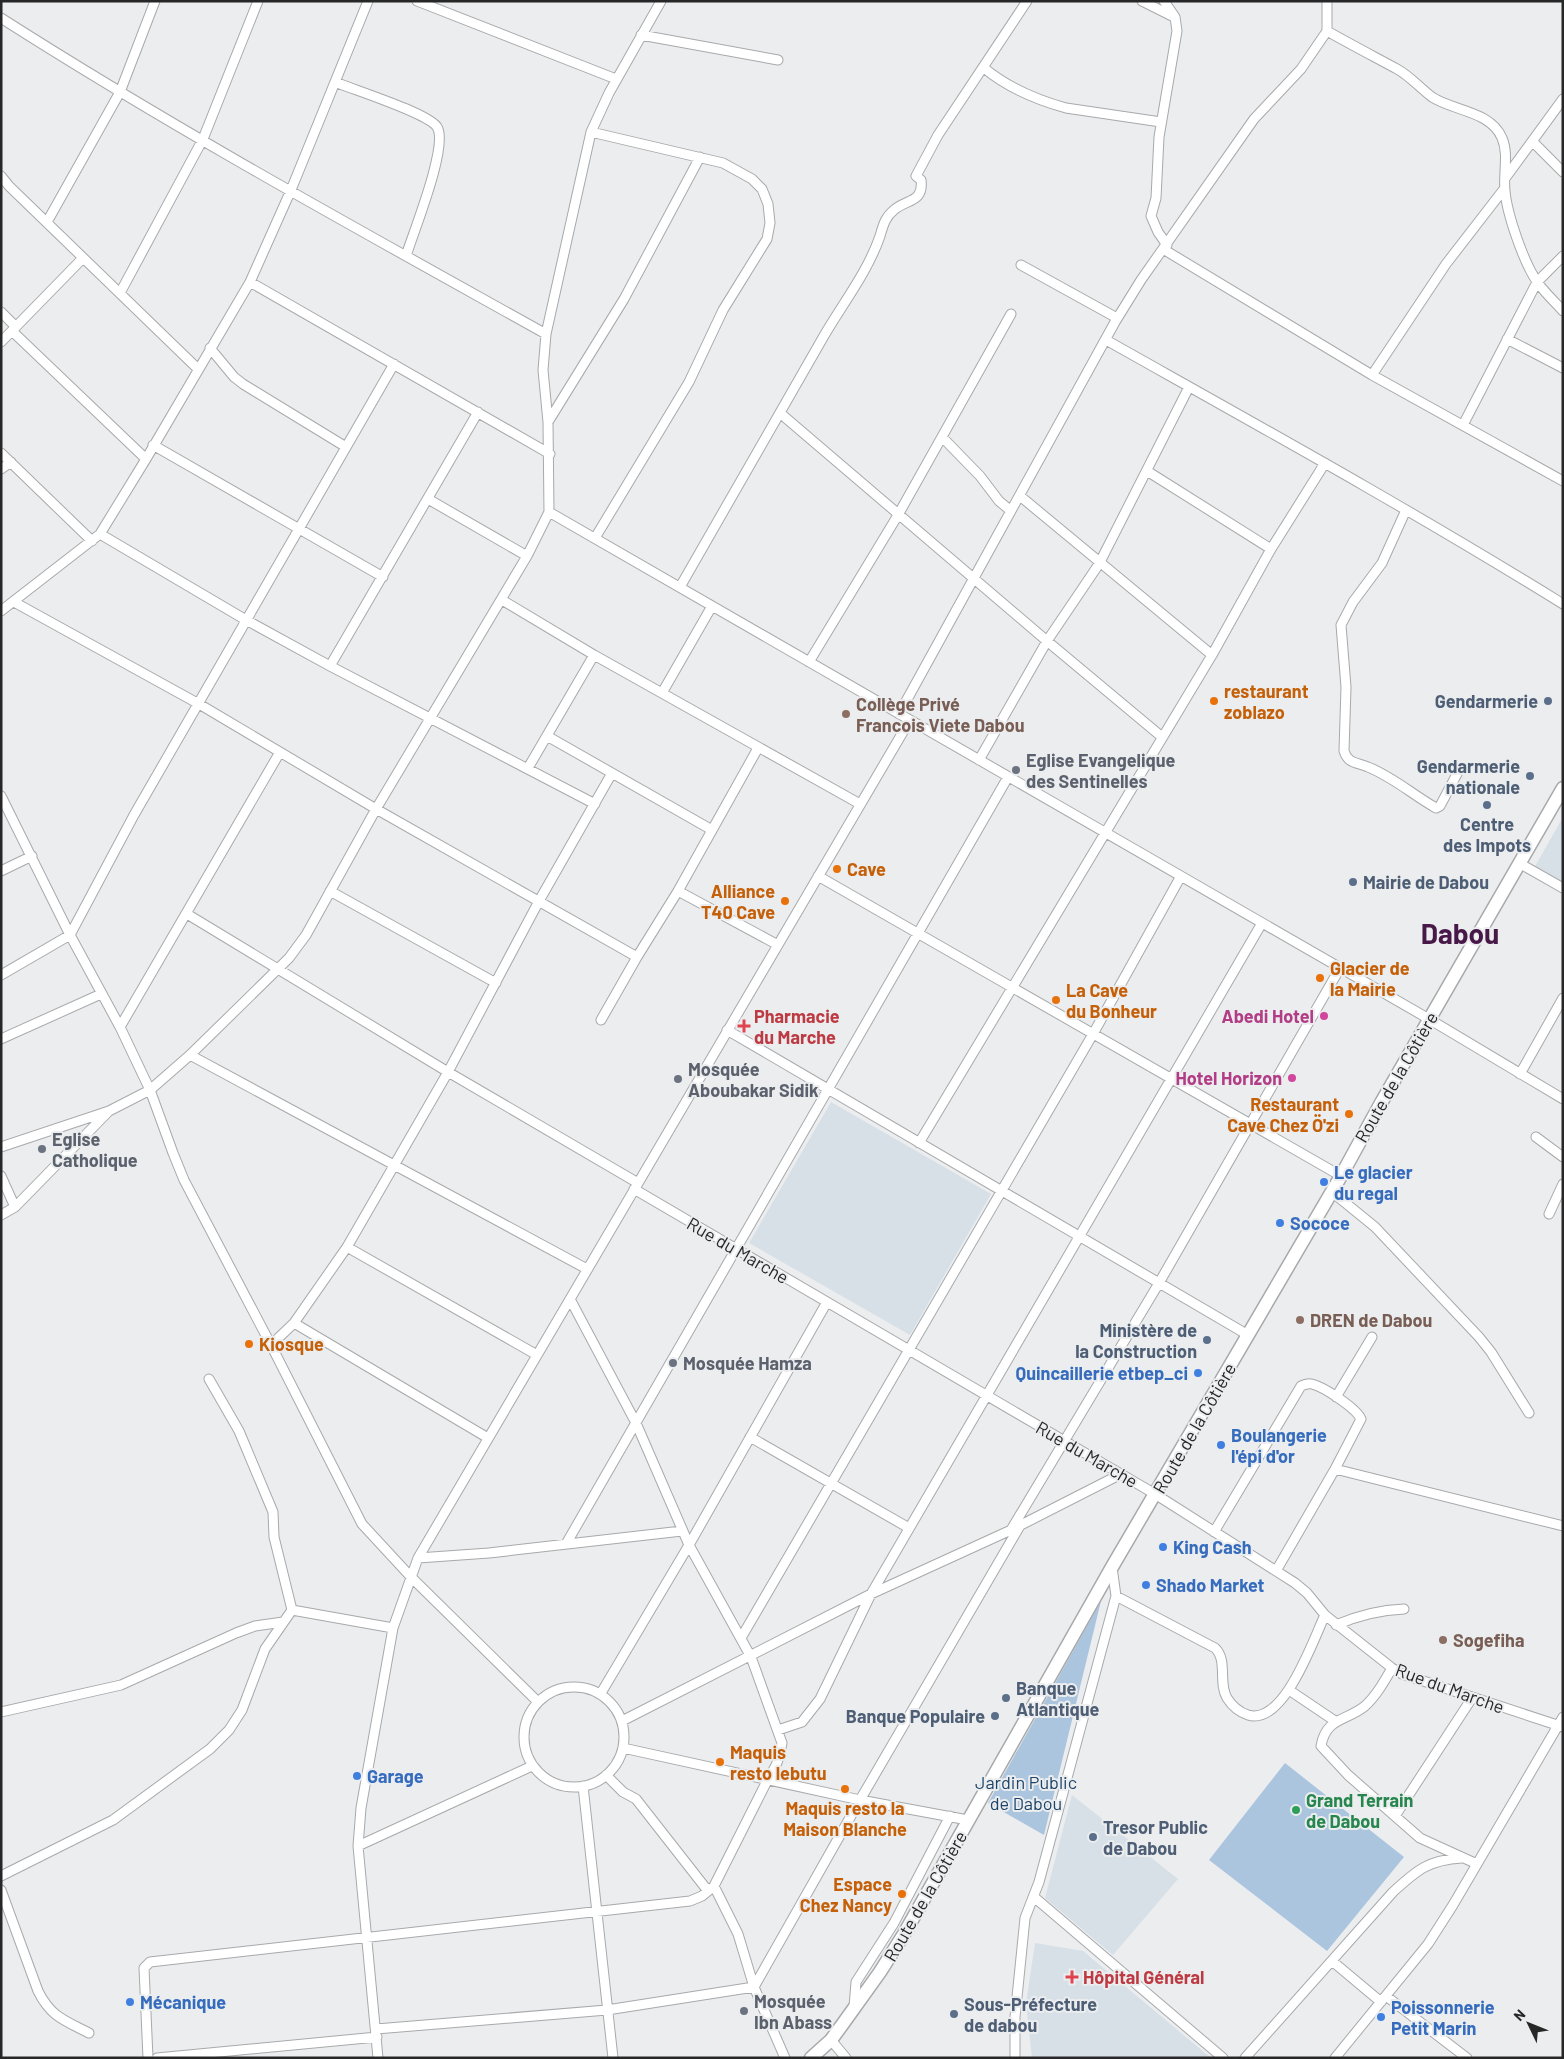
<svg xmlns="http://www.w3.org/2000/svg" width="1564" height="2059" font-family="Barlow,sans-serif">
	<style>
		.built { fill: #d8e0e7 }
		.green { fill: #acc5de }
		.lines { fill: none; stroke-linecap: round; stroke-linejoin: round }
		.minor-casing { stroke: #a7a9ab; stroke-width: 11 }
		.primary-casing { stroke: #a7a9ab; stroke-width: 15 }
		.minor { stroke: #fff; stroke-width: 9 }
		.primary { stroke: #fff; stroke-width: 12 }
		.food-dot { fill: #e8710a; stroke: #ebedef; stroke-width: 2 }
		.service-dot { fill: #5c6f8a; stroke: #ebedef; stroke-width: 2 }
		.education-dot { fill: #8d6e63; stroke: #ebedef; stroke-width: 2 }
		.worship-dot { fill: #6b7280; stroke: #ebedef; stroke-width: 2 }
		.hotel-dot { fill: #d1479c; stroke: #ebedef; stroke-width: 2 }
		.health-dot { fill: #e0444e; stroke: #ebedef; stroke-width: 2 }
		.shop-dot { fill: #3f7fe0; stroke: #ebedef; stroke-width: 2 }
		.leisure-dot { fill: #2e9e5b; stroke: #ebedef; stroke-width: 2 }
		.labels { text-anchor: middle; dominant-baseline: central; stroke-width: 4; stroke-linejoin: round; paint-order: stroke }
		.food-label { font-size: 18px; font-weight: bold; fill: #c56008; stroke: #ebedef; text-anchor: start }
		.service-label { font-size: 18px; font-weight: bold; fill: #4e5e75; stroke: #ebedef; text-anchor: end }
		.education-label { font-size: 18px; font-weight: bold; fill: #785e54; stroke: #ebedef; text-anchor: start }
		.worship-label { font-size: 18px; font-weight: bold; fill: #5b616d; stroke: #ebedef; text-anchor: start }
		.health-label { font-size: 18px; font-weight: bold; fill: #be3a42; stroke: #ebedef; text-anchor: start }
		.hotel-label { font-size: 18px; font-weight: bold; fill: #b23c85; stroke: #ebedef; text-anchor: end }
		.street-label { font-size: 18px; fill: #272728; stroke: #ebedef }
		.shop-label { font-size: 18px; font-weight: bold; fill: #366cbe; stroke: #ebedef; text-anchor: start }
		.park-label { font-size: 18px; fill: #1d4468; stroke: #ebedef }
		.leisure-label { font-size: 18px; font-weight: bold; fill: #27864d; stroke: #ebedef; text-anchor: start }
		.town-label { font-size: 28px; font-weight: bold; fill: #481849; stroke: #ebedef }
	</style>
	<rect width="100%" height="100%" fill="#ebedef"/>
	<!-- built -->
	<path class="built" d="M1563,817V884L1534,868Z
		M831,1102L991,1194L910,1335L749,1243Z
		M1072,1795L1178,1879L1113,1955L1045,1898Z
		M1035,1943L1083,1951L1211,2058H1032L1026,2003Z"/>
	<!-- green -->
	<path class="green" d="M1101,1601L1044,1835L988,1803Z
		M1285,1763L1404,1857L1327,1951L1209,1860Z"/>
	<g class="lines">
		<defs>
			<path id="minor" d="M417,1L616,79
				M1142,1L1174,17
				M1164,1L1175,17L1177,31L1159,137L1156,198L1151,216L1158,232L1167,245
				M1,18C178,131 363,232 546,334
				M1327,31C1350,44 1373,56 1397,69C1410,76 1420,88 1432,97C1453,111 1491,111 1502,138C1509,154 1503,174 1505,191C1507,214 1524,264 1538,283C1545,293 1555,302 1563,311
				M641,35L778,60
				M984,68C1007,87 1037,100 1066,108L1161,122
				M335,82C354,90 428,113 437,127C449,145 413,233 406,256
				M591,132L723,163L752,179L762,189L768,204L770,223L767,239L723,310L689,382L595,538
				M1533,142L1563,172
				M1,176L9,186L198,369
				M1506,177L1563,99
				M47,222L120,92L155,1
				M1163,249L1372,375L1563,481
				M1021,265L1117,318
				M250,282L550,454
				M120,293L203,139L258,1
				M1,312L16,327
				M12,331L146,459
				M1507,339L1563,368
				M1106,340C1259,426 1413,511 1563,604
				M1,342L83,258
				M210,348L234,377L243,384L346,447
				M1372,375L1446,264L1504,189
				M780,413L1047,641L1162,737
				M548,422L624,299L700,157
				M1463,425L1537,282L1563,256
				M942,437L980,476L999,501L1011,511
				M153,445L383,577
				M1,453L92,541
				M1,469L11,462
				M1147,471L1271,549
				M1020,496L1212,655
				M428,499L527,556
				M1406,510L1382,563L1353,602L1341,625L1346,687L1344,751C1348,764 1357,762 1368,767C1393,777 1413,795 1436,808L1440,806L1458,772
				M549,512L1429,1019L1563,1099
				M100,534L246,620L330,666L595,804
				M680,587C727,505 774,423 821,341C840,307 867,274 880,236C883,226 885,217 894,210C906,199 924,203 921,180L916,176L938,135L1027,1
				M502,600L594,655L860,804
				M14,602L199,704L376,809L637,957
				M1,611L100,534L146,459L250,282L291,190L368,1
				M809,662L898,515L1011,314
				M330,666L478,412
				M662,693L712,606
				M899,714L1115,322L1141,280L1254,119L1301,69L1327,31V1
				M547,736L712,830
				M979,760L1047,641L1099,564L1189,387
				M528,768L594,655
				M1,796L70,935L120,1027L150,1090L173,1153L184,1180L271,1345L362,1524L411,1577L537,1701
				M1519,863L1563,888
				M1,871L32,856
				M818,876L1341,1176
				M330,891L496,983
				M678,891L778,945
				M187,914L448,1072L638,1183
				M1,975L70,935L134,815L394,364
				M601,1020L637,957L678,891L758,748
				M120,1027L280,752
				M727,1030L1248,1335
				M1,1039L101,994
				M190,1055L587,1269
				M1520,1074L1563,998
				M1536,1137L1563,1157
				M919,1143L1212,655L1271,549L1325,463
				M1,1147L109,1111L150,1090L190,1055L289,958L306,935L376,809L527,556L549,512L548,422L543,370L546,334L591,132L609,93L661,1
				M1,1176L15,1207L108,1112
				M634,1189L1155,1494L1295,1583L1307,1593L1325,1615L1392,1668L1402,1674L1563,1727
				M1332,1192L1375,1227L1479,1337L1491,1352L1529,1413
				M1549,1214L1563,1184
				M1,1215L15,1207
				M347,1247L537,1355
				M294,1323L488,1438
				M271,1345L294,1323L347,1247L448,1072L539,901L612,773
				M209,1379L239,1431L273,1512L274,1537L292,1610L393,1628
				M1336,1397L1372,1337
				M750,1437L909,1528
				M1335,1469L1563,1526
				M1011,1530L1159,1283L1340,968
				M1214,1532L1301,1386C1305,1384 1308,1383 1312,1384C1324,1387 1356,1408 1361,1419L1335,1469L1276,1571
				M566,1544L1008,777
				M418,1558L489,1553L682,1531
				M1116,1596L1215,1648C1228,1660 1218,1683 1227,1698C1232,1706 1239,1712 1248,1715C1284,1726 1313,1640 1325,1615
				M1336,1625C1359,1615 1379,1610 1404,1609
				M741,1638L1093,1034L1181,876
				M1392,1668C1384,1682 1376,1696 1365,1706C1347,1721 1326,1717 1321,1746L1348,1775L1420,1838L1477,1864
				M524 1737a50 50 0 1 1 100 0a50 50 0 1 1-100 0Z
				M1289,1690L1335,1721
				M601,1693L689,1545L827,1302
				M1,1712L121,1685L236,1633L255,1626L283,1622
				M622,1721L871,1594L1011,1530L1121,1474
				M778,1730L802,1722L820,1699L871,1594L1262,923
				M623,1748L860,1800L968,1820
				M606,1775L623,1792L636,1799L708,1891
				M583,1786L613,2058
				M1395,1816L1472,1698
				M358,1846L532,1766
				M1,1876L113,1820L210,1749L229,1730L242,1710L265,1649L292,1610
				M714,1886L738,1934L754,1987L785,2058
				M1,1890L38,1991C51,2017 64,2020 89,2033
				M1034,1897L1223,2058
				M1332,1961L1381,2002
				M754,1987L860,1800L1021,1524
				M1386,1996L1467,2058
				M854,2007L856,1982L894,1923L950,1816
				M376,2029L607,2010L754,1987
				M831,2040L846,2058
				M148,2058L144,1968L150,1962L690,1901L702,1896L714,1886L768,1779C776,1767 780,1758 782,1743L751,1657L689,1545L636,1423L570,1299
				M157,2058L377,2037
				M378,2058L358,1846L361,1808L393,1628L418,1558L910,720
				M1015,2058V2017L1025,1918L1039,1882L1116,1596L1112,1567
				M1245,2058L1393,1892C1417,1870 1428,1860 1462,1858
				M1335,2058L1428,1944L1453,1905L1563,1717"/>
			<path id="primary" d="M811,2058L831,2040L842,2025L880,1972L904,1934L1112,1567L1341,1176L1381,1103L1563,788"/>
		</defs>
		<!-- minor casing -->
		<use href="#minor" class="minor-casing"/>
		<!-- primary casing -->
		<use href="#primary" class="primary-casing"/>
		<!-- minor -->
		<use href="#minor" class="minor"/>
		<!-- primary -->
		<use href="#primary" class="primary"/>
	</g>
	<!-- markers -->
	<g class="food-dot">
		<circle cx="1214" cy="701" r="5"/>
		<circle cx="837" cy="869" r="5"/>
		<circle cx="785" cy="901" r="5"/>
		<circle cx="1320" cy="978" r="5"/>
		<circle cx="1056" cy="1000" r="5"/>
		<circle cx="1349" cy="1114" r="5"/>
		<circle cx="249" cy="1344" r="5"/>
		<circle cx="720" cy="1762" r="5"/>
		<circle cx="845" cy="1789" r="5"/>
		<circle cx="902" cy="1894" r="5"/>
	</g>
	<g class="service-dot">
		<circle cx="1548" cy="701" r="5"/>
		<circle cx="1530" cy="776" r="5"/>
		<circle cx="1487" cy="805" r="5"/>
		<circle cx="1353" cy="882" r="5"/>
		<circle cx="1207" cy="1340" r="5"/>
		<circle cx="1006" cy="1698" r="5"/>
		<circle cx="995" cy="1716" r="5"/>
		<circle cx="1093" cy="1837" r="5"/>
		<circle cx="954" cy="2014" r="5"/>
	</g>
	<g class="education-dot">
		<circle cx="846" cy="714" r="5"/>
		<circle cx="1300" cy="1320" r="5"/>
		<circle cx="1443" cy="1640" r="5"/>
	</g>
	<g class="worship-dot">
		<circle cx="1016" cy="770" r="5"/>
		<circle cx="678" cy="1079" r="5"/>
		<circle cx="42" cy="1149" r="5"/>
		<circle cx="673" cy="1363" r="5"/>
		<circle cx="744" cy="2011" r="5"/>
	</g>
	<g class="hotel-dot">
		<circle cx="1324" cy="1016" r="5"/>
		<circle cx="1292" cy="1078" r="5"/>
	</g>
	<g class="health-dot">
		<path d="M741.5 1018.5h5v5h5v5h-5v5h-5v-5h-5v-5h5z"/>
		<path d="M1069.5 1969.5h5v5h5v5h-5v5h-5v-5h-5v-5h5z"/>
	</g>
	<g class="shop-dot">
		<circle cx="1324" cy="1182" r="5"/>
		<circle cx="1280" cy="1223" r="5"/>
		<circle cx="1198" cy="1373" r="5"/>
		<circle cx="1221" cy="1445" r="5"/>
		<circle cx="1163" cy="1547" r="5"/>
		<circle cx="1146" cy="1585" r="5"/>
		<circle cx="357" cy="1776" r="5"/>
		<circle cx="130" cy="2002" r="5"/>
		<circle cx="1381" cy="2017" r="5"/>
	</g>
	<circle class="leisure-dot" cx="1296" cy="1810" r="5"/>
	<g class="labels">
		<!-- food labels -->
		<g class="food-label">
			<text x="1224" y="691">restaurant<tspan x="1224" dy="21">zoblazo</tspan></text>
			<text x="847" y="869">Cave</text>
			<text x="775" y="891" text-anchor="end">Alliance<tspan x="775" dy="21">T40 Cave</tspan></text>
			<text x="1330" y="968">Glacier de<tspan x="1330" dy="21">la Mairie</tspan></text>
			<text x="1066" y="990">La Cave<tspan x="1066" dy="21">du Bonheur</tspan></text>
			<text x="1339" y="1104" text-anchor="end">Restaurant<tspan x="1339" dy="21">Cave Chez Ö'zi</tspan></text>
			<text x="259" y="1344">Kiosque</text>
			<text x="730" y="1752">Maquis<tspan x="730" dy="21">resto lebutu</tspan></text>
			<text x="845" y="1808" text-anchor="middle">Maquis resto la<tspan x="845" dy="21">Maison Blanche</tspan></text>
			<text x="892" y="1884" text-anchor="end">Espace<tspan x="892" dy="21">Chez Nancy</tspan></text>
		</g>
		<!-- service labels -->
		<g class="service-label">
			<text x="1538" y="701">Gendarmerie</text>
			<text x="1520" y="766">Gendarmerie<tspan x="1520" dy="21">nationale</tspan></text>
			<text x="1487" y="824" text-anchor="middle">Centre<tspan x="1487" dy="21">des Impots</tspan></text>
			<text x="1363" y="882" text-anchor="start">Mairie de Dabou</text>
			<text x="1197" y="1330">Ministère de<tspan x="1197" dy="21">la Construction</tspan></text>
			<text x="1016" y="1688" text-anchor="start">Banque<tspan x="1016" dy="21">Atlantique</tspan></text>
			<text x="985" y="1716">Banque Populaire</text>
			<text x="1103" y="1827" text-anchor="start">Tresor Public<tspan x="1103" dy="21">de Dabou</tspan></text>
			<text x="964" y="2004" text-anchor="start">Sous-Préfecture<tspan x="964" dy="21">de dabou</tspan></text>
		</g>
		<!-- education labels -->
		<g class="education-label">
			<text x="856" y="704">Collège Privé<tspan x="856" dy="21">Francois Viete Dabou</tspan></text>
			<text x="1310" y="1320">DREN de Dabou</text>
			<text x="1453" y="1640">Sogefiha</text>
		</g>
		<!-- worship labels -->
		<g class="worship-label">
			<text x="1026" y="760">Eglise Evangelique<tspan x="1026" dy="21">des Sentinelles</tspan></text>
			<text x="688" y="1069">Mosquée<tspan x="688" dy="21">Aboubakar Sidik</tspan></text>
			<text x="52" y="1139">Eglise<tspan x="52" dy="21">Catholique</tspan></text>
			<text x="683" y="1363">Mosquée Hamza</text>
			<text x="754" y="2001">Mosquée<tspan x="754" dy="21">Ibn Abass</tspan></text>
		</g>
		<!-- health labels -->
		<g class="health-label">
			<text x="754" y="1016">Pharmacie<tspan x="754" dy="21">du Marche</tspan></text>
			<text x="1083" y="1977">Hôpital Général</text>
		</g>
		<!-- hotel labels -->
		<g class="hotel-label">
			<text x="1314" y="1016">Abedi Hotel</text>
			<text x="1282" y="1078">Hotel Horizon</text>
		</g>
		<!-- street labels -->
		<g class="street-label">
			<text transform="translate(1396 1077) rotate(-60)">Route de la Côtière</text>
			<text transform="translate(738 1250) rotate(30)">Rue du Marche</text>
			<text transform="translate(1194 1428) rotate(-60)">Route de la Côtière</text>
			<text transform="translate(1087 1454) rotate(30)">Rue du Marche</text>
			<text transform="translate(1450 1688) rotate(20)">Rue du Marche</text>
			<text transform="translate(925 1896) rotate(-60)">Route de la Côtière</text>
		</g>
		<!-- shop labels -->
		<g class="shop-label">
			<text x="1334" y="1172">Le glacier<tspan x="1334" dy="21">du regal</tspan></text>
			<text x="1290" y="1223">Sococe</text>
			<text x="1188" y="1373" text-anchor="end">Quincaillerie etbep_ci</text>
			<text x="1231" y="1435">Boulangerie<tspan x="1231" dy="21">l'épi d'or</tspan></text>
			<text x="1173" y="1547">King Cash</text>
			<text x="1156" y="1585">Shado Market</text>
			<text x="367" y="1776">Garage</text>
			<text x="140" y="2002">Mécanique</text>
			<text x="1391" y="2007">Poissonnerie<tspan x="1391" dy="21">Petit Marin</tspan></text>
		</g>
		<!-- park labels -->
		<g class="park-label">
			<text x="1026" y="1782">Jardin Public<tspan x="1026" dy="21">de Dabou</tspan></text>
		</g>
		<!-- leisure labels -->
		<g class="leisure-label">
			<text x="1306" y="1800">Grand Terrain<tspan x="1306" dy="21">de Dabou</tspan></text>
		</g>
		<!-- town labels -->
		<g class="town-label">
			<text x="1460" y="933">Dabou</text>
		</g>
	</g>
	<!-- border -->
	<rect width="1564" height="2059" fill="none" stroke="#272728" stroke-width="5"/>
	<!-- north arrow -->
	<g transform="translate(1529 2024) rotate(313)" stroke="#ebedef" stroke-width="4" paint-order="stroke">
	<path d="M0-4L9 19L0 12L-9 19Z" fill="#272728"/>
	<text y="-8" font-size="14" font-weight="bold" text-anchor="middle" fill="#272728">N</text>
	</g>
</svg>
